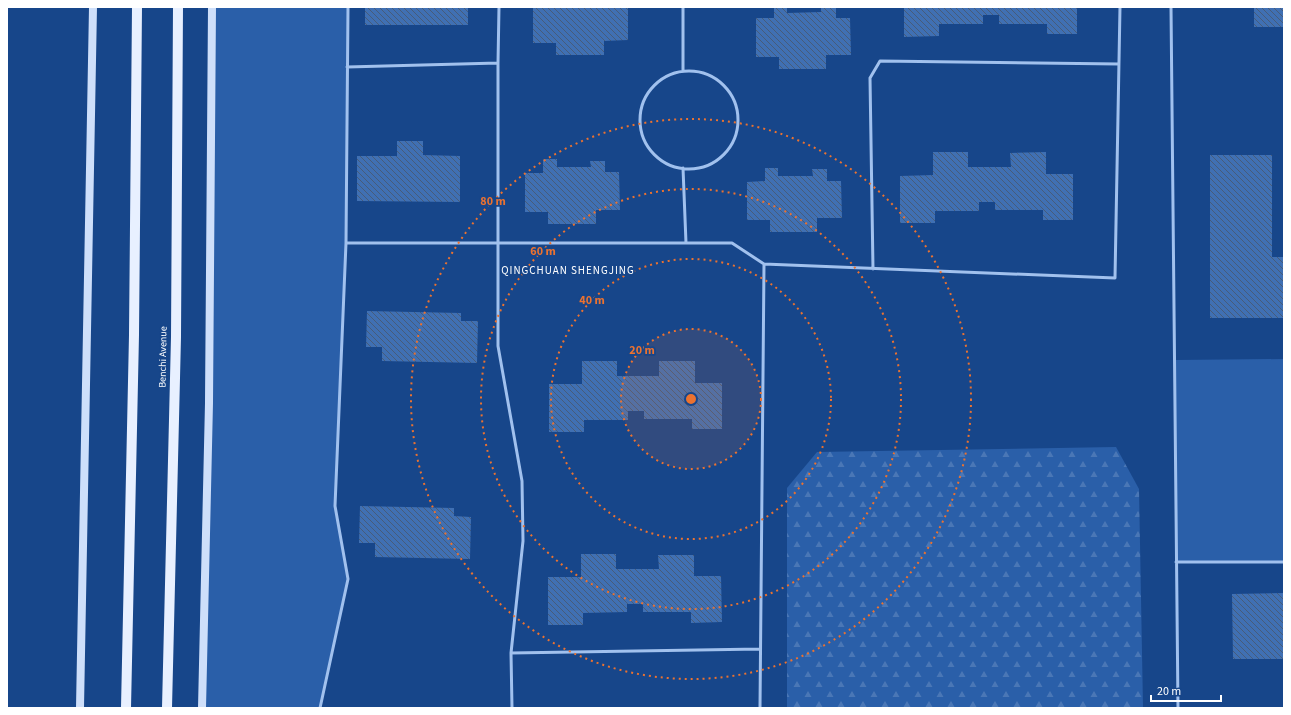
<svg xmlns="http://www.w3.org/2000/svg" width="1291" height="715" font-family="'Source Sans 3',sans-serif">
	<style>
		.grass { fill: #2a5fa9 }
		.forest { fill: url(#forest-firs) }
		.building { fill: url(#building-back-hatch) }
		.lines { fill: none; stroke-linecap: round; stroke-linejoin: round }
		.lane { stroke: #a1c1ee; stroke-width: 3 }
		.secondary { stroke: #cedffa; stroke-width: 8 }
		.primary { stroke: #e8f0ff; stroke-width: 10 }
		.ring { fill: none; stroke: #eb7230; stroke-width: 2; stroke-dasharray: 2 4 }
		.labels { text-anchor: middle; dominant-baseline: central; stroke-width: 3.5; stroke-linejoin: round; paint-order: stroke }
		.street-label { font-size: 10px; fill: #fff; stroke: #17468a }
		.neighbourhood-label { font-size: 11px; letter-spacing: 1px; fill: #fff; stroke: #17468a }
		.centre { fill: #eb7230; stroke: #17468a; stroke-width: 2 }
		.ring-label { font-size: 12px; text-anchor: middle; font-weight: bold; fill: #eb7230; stroke: #17468a; stroke-width: 3.5; stroke-linejoin: round; paint-order: stroke }
	</style>
	<defs>
		<pattern id="forest-firs" width="22" height="20" patternUnits="userSpaceOnUse"><rect width="22" height="20" fill="#2a5fa9"/><path d="M5 1l3.5 6h-7zM16 11l3.5 6h-7z" fill="#4a77b6"/></pattern>
		<pattern id="building-back-hatch" width="6" height="6" patternUnits="userSpaceOnUse"><rect width="6" height="6" fill="#4070b3"/><path d="M-1 5l2 2M0 0l6 6M5-1l2 2" fill="none" stroke="#475c7a"/></pattern>
	</defs>
	<rect width="100%" height="100%" fill="#17468a"/>
	<!-- grass -->
	<path class="grass" d="M211,7H348L346,243L335,506L348,579L320,708H201Z
		M1284,359V562H1176L1175,360Z"/>
	<!-- forest -->
	<path class="forest" d="M1116,447L1139,489L1143,708H787V488L817,452Z"/>
	<!-- building -->
	<path class="building" d="M365,7H468V25H365Z
		M533,7H628V40L604,41V55H556V43H533Z
		M774,7H787V13L821,12V7H836V18H850L851,55H826V69H779V57H756V18H774Z
		M904,7H1077V34H1047V24H999V15H983V24H939V36L904,37Z
		M1254,7H1284V27H1254Z
		M397,141H423V155L460,156V202L357,201V156H397Z
		M933,152H968V167H1011L1010,153L1046,152V174H1073V220H1043V210H995V202H979V211H935V223H900V176L933,175Z
		M1210,155H1272V257H1284V318H1210Z
		M543,159H557V167H591L590,161H605V172H619L620,210H596V224H548V212H525V173H543Z
		M765,168H778V176H813L812,169H827V181H841L842,218H817V232H770V220H747V182L765,181Z
		M367,311L461,313V321H478L477,363L382,361V347H366Z
		M582,361H617V376H659V361H695V383H722V429H692V419H644V411H628V420H584V432H549V384H582Z
		M360,506L454,508V516L471,517L470,559L375,557V543H359Z
		M581,554H616V569H659L658,555H694V576H721L722,622L691,623V612H643V604H627V612L583,613V625H548V577H581Z
		M1284,593V659H1233L1232,594Z"/>
	<g class="lines">
		<!-- lane -->
		<path class="lane" d="M348,7L346,243H732L764,264L1115,278L1120,7
			M499,7L498,63V346L522,481L523,541L511,653L512,708
			M683,7V70
			M1171,7L1178,708
			M347,67L498,63
			M640 120a49 49 0 1 1 98 0a49 49 0 1 1-98 0Z
			M683,168L686,243
			M873,269L870,78L880,61L1119,64
			M1176,562H1284
			M511,653L760,649
			M320,708L348,579L335,506L346,243
			M760,708L764,264"/>
		<!-- secondary -->
		<path class="secondary" d="M80,708L93,7
			M202,708L209,403L212,7"/>
		<!-- primary -->
		<path class="primary" d="M126,708L134,335L137,7
			M167,708L176,337L178,7"/>
	</g>
	<!-- distance rings -->
	<circle cx="691" cy="399" r="70" fill="#eb7230" fill-opacity=".12"/>
	<g class="ring">
		<circle cx="691" cy="399" r="70"/>
		<circle cx="691" cy="399" r="140"/>
		<circle cx="691" cy="399" r="210"/>
		<circle cx="691" cy="399" r="280"/>
	</g>
	<g class="labels">
		<!-- street labels -->
		<g class="street-label">
			<text transform="translate(163 357) rotate(-89)">Benchi Avenue</text>
		</g>
		<!-- neighbourhood labels -->
		<g class="neighbourhood-label">
			<text x="568" y="270">QINGCHUAN SHENGJING</text>
		</g>
	</g>
	<circle cx="691" cy="399" r="6" class="centre"/>
	<g class="ring-label">
		<text x="493" y="205">80 m</text>
		<text x="543" y="255">60 m</text>
		<text x="592" y="304">40 m</text>
		<text x="642" y="354">20 m</text>
	</g>
	<!-- border -->
	<rect width="1291" height="715" fill="none" stroke="#ffffff" stroke-width="16"/>
	<!-- scale -->
	<path d="M1151 695v6h70v-6" fill="none" stroke="#ffffff" stroke-width="2"/>
	<text x="1157" y="695" font-size="12" fill="#ffffff" stroke="#17468a" stroke-width="3" paint-order="stroke">20 m</text>
</svg>
